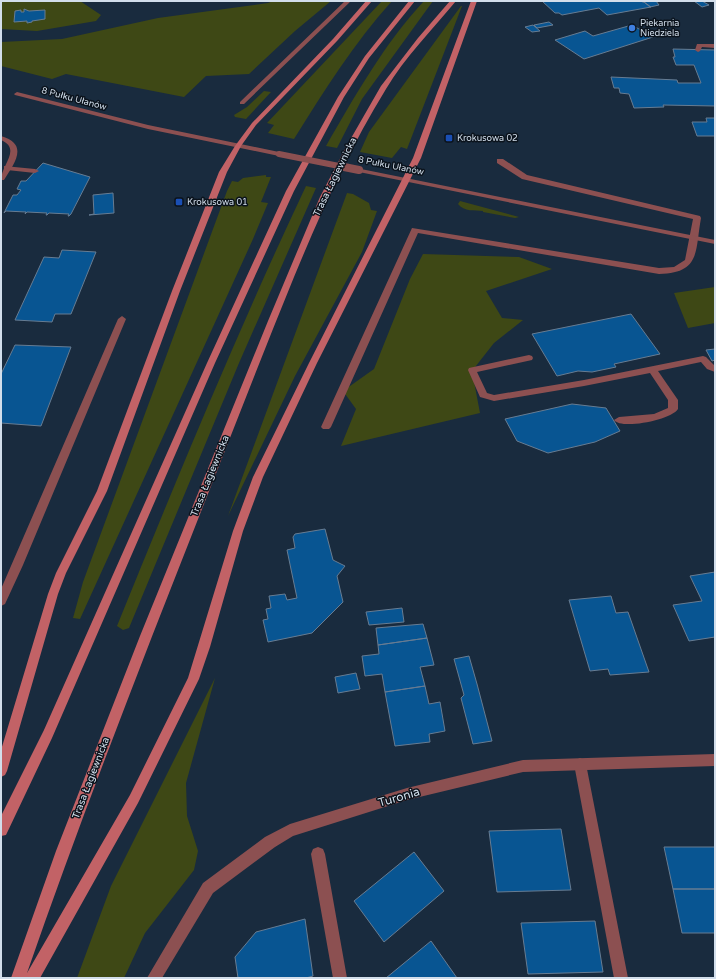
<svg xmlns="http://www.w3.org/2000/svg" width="716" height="979" font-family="'Varela Round',sans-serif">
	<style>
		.green { fill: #3e4815 }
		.building { fill: #085592; stroke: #677c92 }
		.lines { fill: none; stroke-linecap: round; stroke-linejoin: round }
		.lane { fill: #8c5051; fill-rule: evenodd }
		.street { fill: #8c5051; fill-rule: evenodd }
		.secondary { fill: #c26266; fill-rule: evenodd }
		.street-bridge-far1 { stroke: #8c5051; stroke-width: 6 }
		.street-bridge { stroke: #8c5051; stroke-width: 8 }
		.shop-dot { fill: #3f7fe0; stroke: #0b131c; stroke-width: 1.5 }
		.transit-dot { fill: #1a4fb4; stroke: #0b131c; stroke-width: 1.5 }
		.labels { text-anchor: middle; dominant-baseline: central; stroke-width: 3; stroke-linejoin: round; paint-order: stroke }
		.far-poi-label { font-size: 9px; fill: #d2deeb; stroke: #0b131c; text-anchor: start }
		.far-street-label { font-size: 9px; fill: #d2deeb; stroke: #0b131c }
		.street-label { font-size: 10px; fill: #d2deeb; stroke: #0b131c }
		.near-street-label { font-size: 12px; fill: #d2deeb; stroke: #0b131c }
	</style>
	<rect width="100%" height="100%" fill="#192b3e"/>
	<!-- green -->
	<path class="green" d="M1,1H80L101,15L96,21L37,31L1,29Z
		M273,1H331L295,31L249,74L206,76L184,97L66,74L52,79L1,66V42L62,39L158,18L268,3Z
		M382,1H392C354,43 324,91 294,139L268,133L274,125L267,123Z
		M424,1H433L362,99L337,148L326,146C355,96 384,44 424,1Z
		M461,6H462L407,149L401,147L392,158L360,152L369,132Z
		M264,91L271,92L246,119L235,117L234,115L247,107Z
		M266,175V177H271L261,202L268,203L253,239L80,619L73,618L83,582L227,191L232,181L238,182L243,178Z
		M306,186L316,188L239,363L129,628L123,630L117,626C177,478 238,330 306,186Z
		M347,193L353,194L369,203L371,210L377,211L362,252L295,376L228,516Z
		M460,201L519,217L515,218L483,212V211C475,210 464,212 458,204Z
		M423,254L519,257L552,269L486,291L502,318L523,320L494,343L472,371L480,413L341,446L356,409L343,391L374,369L410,279Z
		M715,287V323L688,328L674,293Z
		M215,678L186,783L187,816L198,851L194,870L145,933L124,978H77L111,886Z"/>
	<!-- building -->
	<path class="building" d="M542,1H639L644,2L651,7L607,15L599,8L562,15L559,13H555Z
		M639,1H656L659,5L650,7L644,2Z
		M694,1H702L709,5L702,7Z
		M24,9L29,11L45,10V19L32,21V22L27,23V21L14,22L15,11L21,10V12H24Z
		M549,22L553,25L537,28L534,25Z
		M533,25L540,31L532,32L525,27Z
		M632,25L653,37L584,59L555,40L585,31L593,36Z
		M673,49L715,50V106L663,105L664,107L634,108L629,94L620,93L619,88H614L611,77L677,80L678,83H701L694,65H676L673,57H675Z
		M706,118H715V136H697L692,122H707Z
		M43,163L90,177L71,214L69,216H68L69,214L49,213L47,215H46L47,213L27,212L25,214L26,212L6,211L4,213L13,195H17L21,190L17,189L21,181H26Z
		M113,193L114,213L89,215L94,214L93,195Z
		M62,250L96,252L71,314H55L52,322L15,320L44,257L59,258Z
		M631,314L660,354L614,364L616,367L592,372L578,371L557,376L532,334Z
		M15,345L71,347L41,426L1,423V374Z
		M715,349V360L712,361L706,350Z
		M572,404L606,408L620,431L595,442L548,453L517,441L505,419Z
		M325,529L333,560L345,566L337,576L343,602L312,633L268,642L263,620L268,619L266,609L271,608L269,596L285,594L287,600L297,598L287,550L295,548L293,537L295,534Z
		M715,572V637L689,641L673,605L702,601L690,576Z
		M611,596L616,613L628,612L649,672L610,675L608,669L590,671L569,600Z
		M402,608L404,622L369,625L366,612Z
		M423,624L427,638L378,645L376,628Z
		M427,638L434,665L420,667L425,686L385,692L382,674L365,676L362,656L379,654L378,645Z
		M469,656L477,684L492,741L473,744L461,698L464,695L454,659Z
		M356,673L360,689L338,693L335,677Z
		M425,686L429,704L440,702L445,731L429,734L430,742L395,746L385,692Z
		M561,829L571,890L497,892L489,831Z
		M664,847H715V889H673Z
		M414,852L444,891L384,942L354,901Z
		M673,889H715V933H682Z
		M305,919L313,976L306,978H238L235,957L256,932Z
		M595,921L603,972L528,974L521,923Z
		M431,941L457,978H386Z"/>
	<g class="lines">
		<!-- lane -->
		<path class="lane" d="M345,1H351L244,104H240V102Z
			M497,159H503L527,175L700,216L701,218C695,251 701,273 659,274L418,233L331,427L329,429H323L321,427L412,228L659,268L674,267L685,260L693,219L522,179L497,163Z
			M4,166L35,169L39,171L35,173L7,170H4Z
			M122,316L126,319L23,565L5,604L1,606V589L118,319Z
			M529,355L532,356L533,358L532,360L477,372L487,393L494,395L584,380L703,356L706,357L715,366V372L707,369L701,362L658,371L678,400V409C671,420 621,430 614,420L619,417L654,414L668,408V400L650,373L584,386L494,401L480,397L468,370L469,368Z
			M580,758L584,760L586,764L628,978H614L574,764L576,760Z
			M318,847L323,849L325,854L347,978H333L311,854L313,849Z"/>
		<!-- street -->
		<path class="street" d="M697,44H715V48L702,47L700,51L698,52L695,50Z
			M17,92L148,125L279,152L283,154L279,156L148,129L15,95L14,94Z
			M1,136C29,144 15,163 4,180H1C1,165 22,149 1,140Z
			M356,168L715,240V244L359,172H356Z
			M715,754V766L523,772L407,800L293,836L275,847L213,893L162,978H147L203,883L265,837L290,824L407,788L523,760Z"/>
		<!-- secondary -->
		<path class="secondary" d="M366,1H372L337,41L256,125L241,146L227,172L180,291L107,491L66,573L58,594L7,771L5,775L1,777V750L48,594L56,573L97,491L172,291L219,172L235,146L252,123L333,39Z
			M409,1H415L369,58L344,97L294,191L215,363L52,738L6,835L1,836V816L44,730L207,363L286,191L338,97L365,56Z
			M450,1H456C432,30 405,57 386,89C349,149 321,212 294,277C267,343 241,410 215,476C150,641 85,806 27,973L130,795L188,678L233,531L253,477L309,363L413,158L471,1H477L421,158L317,363L263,477L243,531L210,647L199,679L138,803L40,978H11L56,851L140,636L268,321L320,197L346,147L381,86L418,38Z"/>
		<!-- street-bridge-far1 -->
		<path class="street-bridge-far1" d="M279,154L349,168"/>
		<!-- street-bridge -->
		<path class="street-bridge" d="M344,167L359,170"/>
	</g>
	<!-- markers -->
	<circle class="shop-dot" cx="632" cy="28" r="4"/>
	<g class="transit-dot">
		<rect x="445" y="134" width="8" height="8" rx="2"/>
		<rect x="175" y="198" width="8" height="8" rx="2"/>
	</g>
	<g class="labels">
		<!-- far-poi labels -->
		<g class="far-poi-label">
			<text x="640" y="23">Piekarnia<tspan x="640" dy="10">Niedziela</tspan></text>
			<text x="457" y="138">Krokusowa 02</text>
			<text x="187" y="202">Krokusowa 01</text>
		</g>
		<!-- far-street labels -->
		<g class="far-street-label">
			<text transform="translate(74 99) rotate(15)">8 Pułku Ułanów</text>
			<text transform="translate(391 166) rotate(11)">8 Pułku Ułanów</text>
		</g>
		<!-- street labels -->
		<g class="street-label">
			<text transform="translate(335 177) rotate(-64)">Trasa Łagiewnicka</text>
			<text transform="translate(210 476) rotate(-68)">Trasa Łagiewnicka</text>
			<text transform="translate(91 778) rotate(-69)">Trasa Łagiewnicka</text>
		</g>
		<!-- near-street labels -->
		<g class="near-street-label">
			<text transform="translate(399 797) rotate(-16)">Turonia</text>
		</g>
	</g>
	<!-- border -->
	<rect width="716" height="979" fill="none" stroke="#d2deeb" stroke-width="4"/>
</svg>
